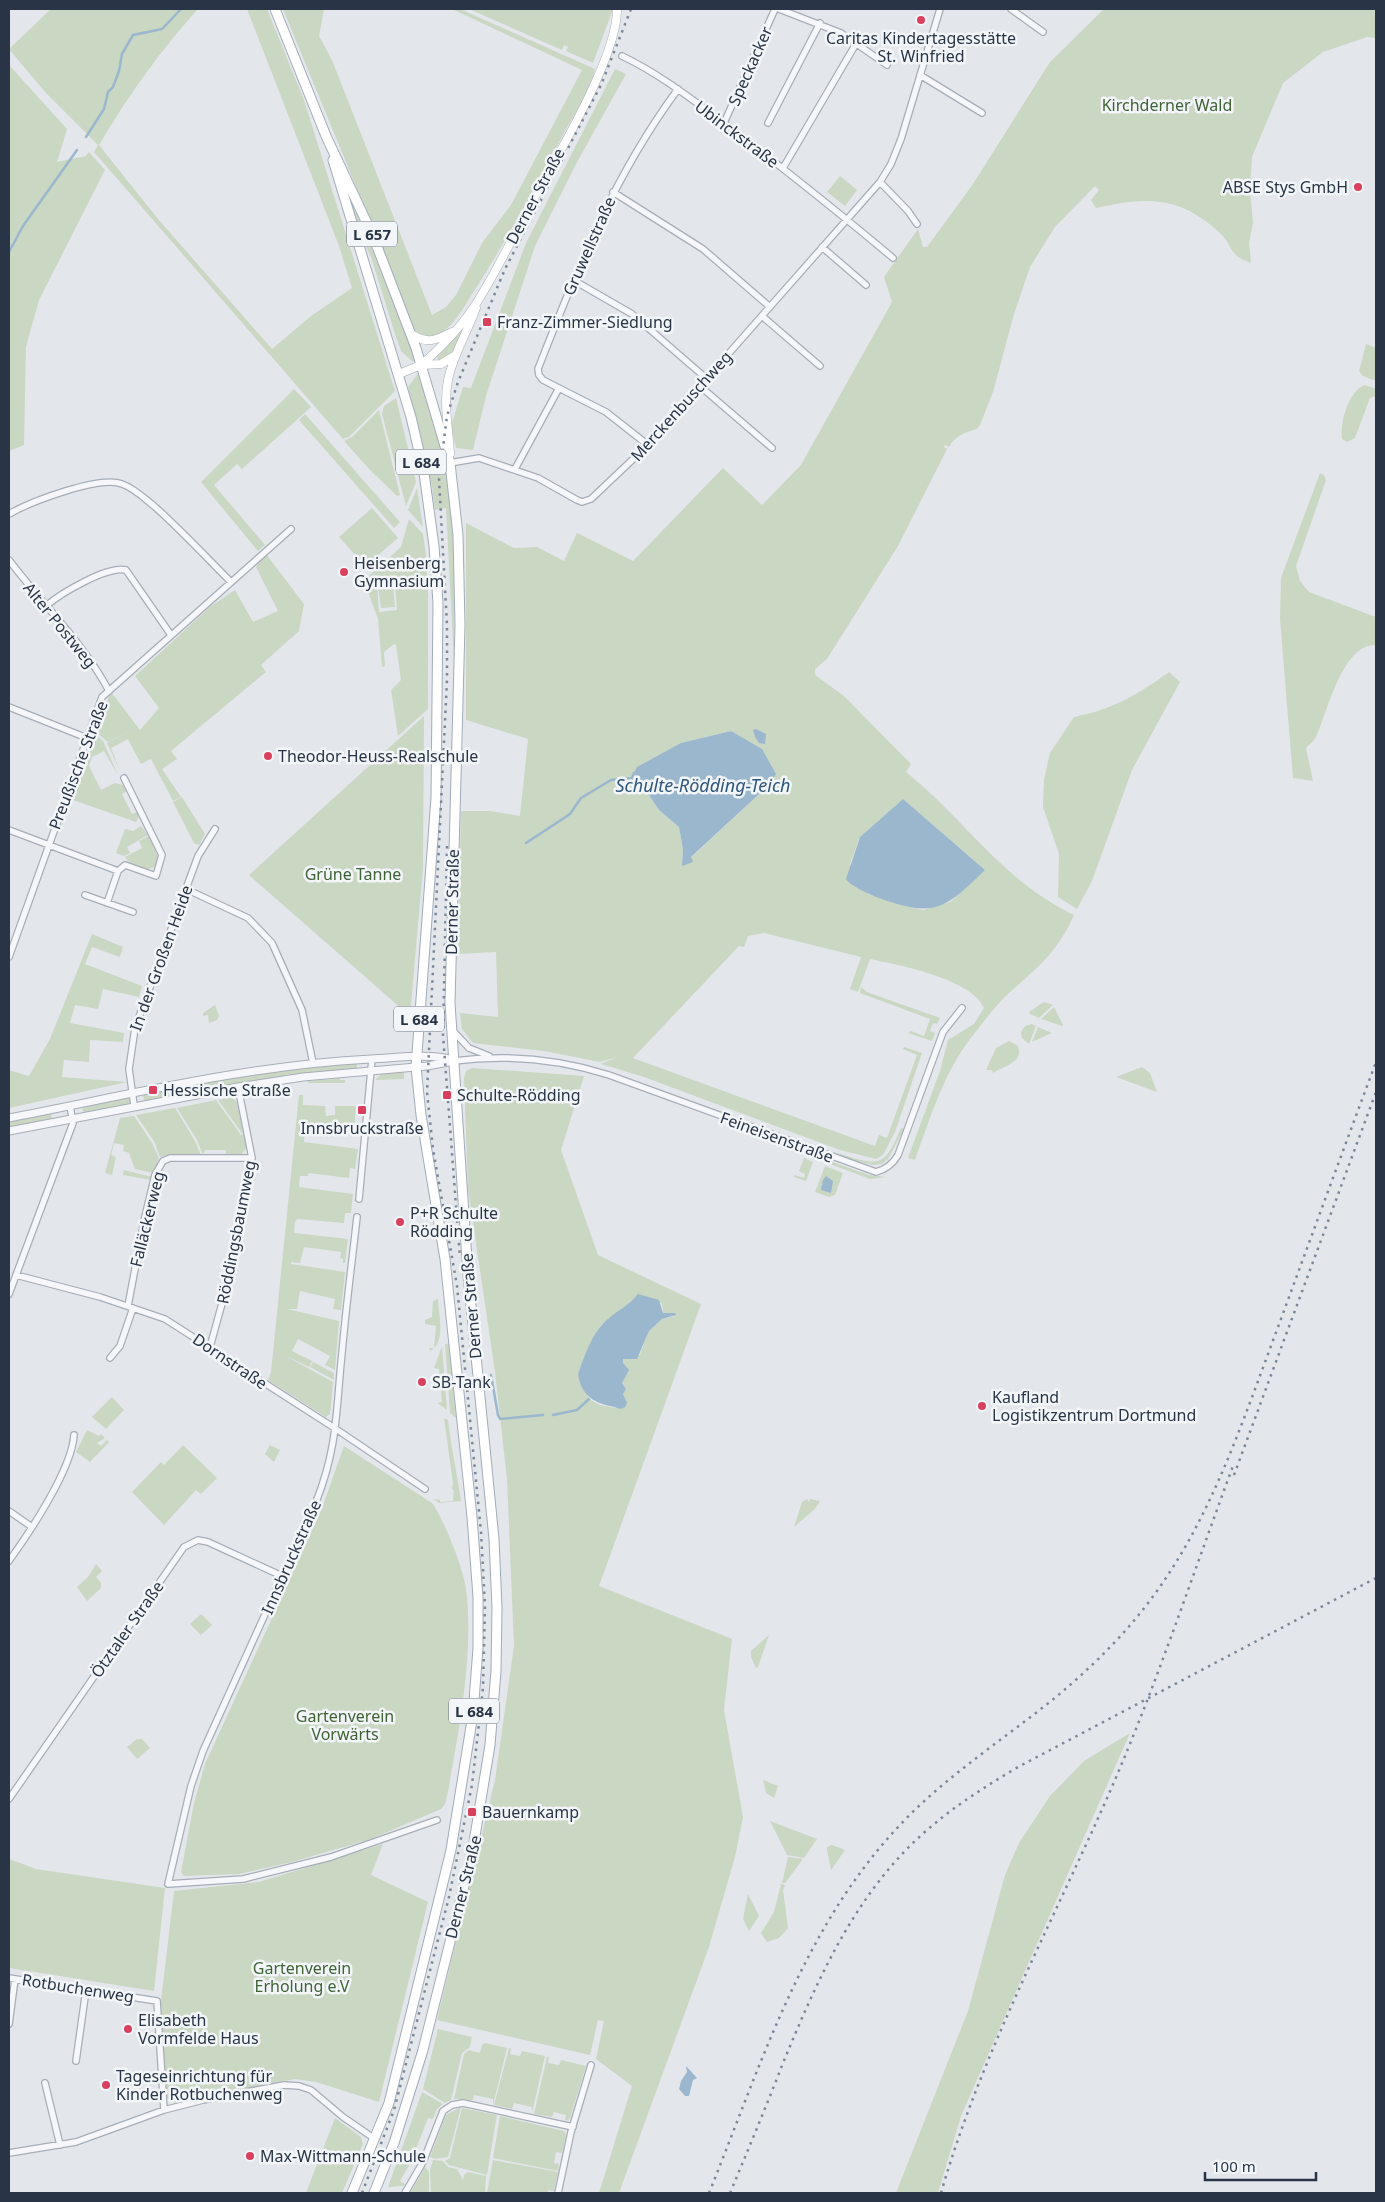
<svg xmlns="http://www.w3.org/2000/svg" width="1385" height="2202" font-family="'Noto Sans',sans-serif">
	<style>
		.green { fill: #c9d7c3; fill-rule: evenodd }
		.water { fill: #9bb7ce }
		.lines { fill: none; stroke-linecap: round; stroke-linejoin: round }
		.stream { stroke: #9bb7ce; stroke-width: 2.5 }
		.minor-casing { stroke: #a7aeb7; stroke-width: 8 }
		.tertiary-casing { stroke: #a7aeb7; stroke-width: 9 }
		.secondary-casing { stroke: #a7aeb7; stroke-width: 9 }
		.primary-casing { stroke: #a1acb9; stroke-width: 11 }
		.minor { stroke: #f6f7fa; stroke-width: 5.5 }
		.tertiary { stroke: #f6f7fa; stroke-width: 7 }
		.secondary { stroke: #fff; stroke-width: 8 }
		.primary { stroke: #fff; stroke-width: 9 }
		.rail { stroke: #7b8797; stroke-width: 2.5; stroke-dasharray: 2.5 5; stroke-linecap: butt }
		.poi-dot { fill: #d9405e; stroke: #f3f6f9; stroke-width: 2 }
		.labels { text-anchor: middle; dominant-baseline: central; stroke-width: 5; stroke-linejoin: round; paint-order: stroke }
		.shield { fill: #f3f6f9; stroke: #666f7c; stroke-width: 1 }
		.shield-label { font-size: 15px; font-weight: bold; fill: #293546 }
		.poi-label { font-size: 16px; fill: #293546; stroke: #f3f6f9; text-anchor: start }
		.street-label { font-size: 16px; fill: #293546; stroke: #f3f6f9 }
		.park-label { font-size: 16px; fill: #406335; stroke: #f3f6f9 }
		.water-label { font-size: 18px; font-style: italic; fill: #2f567d; stroke: #f3f6f9 }
	</style>
	<rect width="100%" height="100%" fill="#e3e7ec"/>
	<!-- green -->
	<path class="green" d="M51,9H198C160,51 128,96 99,145L158,219L272,349L311,316L352,288L339,246L247,9H267L304,100L395,391L349,437L343,439L94,152L98,145L46,93L9,49Z
		M283,9H324L319,36L332,60L432,315L446,307L456,295L482,243L511,205L582,70L452,9H460L595,69C593,87 573,116 564,133C536,186 508,238 476,288C466,303 456,324 441,333C432,340 422,338 415,330Z
		M469,9H613L593,63L566,51L568,47L564,45L562,50Z
		M1104,9H1376V38L1367,37L1323,52L1283,83L1252,157L1250,190L1253,223L1249,243L1251,263C1247,261 1240,259 1237,256C1230,250 1228,240 1221,234C1181,196 1148,196 1096,208L1091,200L1099,190L1095,186L1055,227L1030,267L1014,314L993,392L980,425L977,429C964,433 956,435 949,447L945,445L944,447L947,449L898,546L827,659L815,669V675L844,696L911,764L906,772C965,819 1002,881 1074,915C1057,953 1038,967 1009,993C996,1005 985,1020 974,1034C944,1071 931,1116 915,1160L908,1158L940,1071L948,1040L974,1024L984,1008C972,979 899,965 870,959L858,992L850,989L861,957L764,933L748,936L744,947L739,946L633,1058L875,1146L879,1135L887,1138L917,1055L903,1049L904,1047L922,1053L895,1132L883,1155L876,1159L840,1150L644,1077L601,1064L617,1057L600,1062L544,1051L473,1043L462,1029L460,1013L498,1017L496,952L458,954L461,811H490L520,816L528,739L466,720V523L514,548L537,547L564,561L577,533L633,561L723,468L762,505L801,465L892,302L884,277L918,229L923,247H927L973,184L1050,62ZM731,731L770,784L682,866L683,849L679,827L659,810L634,773L681,743ZM903,799L985,870L950,902L923,910L891,902L868,894L858,886L850,864L860,837Z
		M9,65L67,129L57,162L86,156L89,152L105,170L39,300L26,347L24,445L9,451Z
		M615,69L626,74L576,164L535,246L486,396L473,450L456,448L451,426L463,387L471,388L526,243Z
		M335,157L416,359L413,362L401,351L395,334L371,257L355,224Z
		M840,176L857,190L845,206L827,192Z
		M461,331L463,332L450,356L439,362L437,357Z
		M1366,344L1376,348V381L1363,376L1359,371Z
		M420,371L447,470L454,547V660L446,508L435,510L432,486L408,387Z
		M1365,385L1376,389V396L1370,398L1355,438L1347,442L1342,439C1340,423 1348,391 1365,385Z
		M294,389L311,407L242,469L237,464L214,485L265,545L258,551L201,482Z
		M396,398L416,482L406,506L382,414L384,406Z
		M379,410L400,495L397,496L370,470L344,441L352,437Z
		M305,414L400,522L394,528L299,420Z
		M1320,473L1324,475L1326,480L1296,566L1300,581L1309,592L1376,617V645C1342,643 1327,714 1316,737C1314,741 1309,745 1306,748L1313,781L1293,778L1280,619L1281,578Z
		M417,488L423,527L408,510Z
		M372,508L398,538L365,566L339,537Z
		M409,519L423,534L426,555L428,593V709L398,736L391,690L401,680L396,645L394,644L384,652L385,666L382,667L378,619L364,581L375,570L381,571L379,567L401,547ZM388,580L389,583H395L397,610L379,612L377,584Z
		M266,554L304,604L299,631L261,665L266,672L171,751L177,759L162,769L181,797L173,801L151,759L141,764L128,739L111,748L121,773L107,743L132,730L108,742L97,733L109,696L112,693L140,730L159,708L135,676L211,606L235,590L253,622L278,611L256,567Z
		M393,585L395,607L381,608L378,586Z
		M1169,672L1180,682L1132,770L1092,881L1077,909L1058,897L1059,854L1043,807L1044,780L1050,753L1074,717C1111,710 1139,694 1169,672Z
		M424,716L423,868L410,1016L249,875Z
		M96,735L103,741L118,775L104,751L92,757L89,766L101,790L115,783L123,785L127,791L122,794L132,814L137,812L139,816L136,822L73,800Z
		M182,797L205,834L199,845L194,843L173,802Z
		M141,826L148,835L127,847L130,853L124,856L116,853L125,829L133,831Z
		M149,836L158,857L156,866C146,873 131,867 125,857L142,848L139,841Z
		M92,934L123,947L120,957L92,947L85,964L142,986L139,997L103,989L98,1009L75,1005L70,1023L124,1033L123,1042L90,1040L89,1062L64,1060L62,1077L127,1082L9,1108V1070L29,1076L50,1039Z
		M861,987L867,992L940,1018L937,1024L933,1023L930,1031L935,1033L932,1041L908,1033L911,1031L924,1036L930,1019L860,993Z
		M1044,1002L1053,1005L1039,1018L1030,1014L1029,1012Z
		M215,1005L219,1016L217,1020L209,1023L208,1015L203,1016V1013Z
		M1054,1007L1063,1025L1062,1026L1041,1019Z
		M1032,1024L1036,1026L1029,1044L1022,1038L1021,1032L1025,1026Z
		M1038,1027L1052,1033L1032,1042Z
		M1009,1041L1018,1046C1024,1063 1004,1065 993,1073L992,1070H986L996,1048Z
		M354,1063L357,1064V1068L263,1080L144,1101L143,1094L272,1071Z
		M1142,1067L1150,1073L1157,1092L1116,1077Z
		M472,1068L584,1076L561,1150L598,1255L701,1304L599,1586L732,1639L724,1710L743,1817L735,1857L709,1947L619,2193H599L632,2086L596,2059L604,2021L598,2020L590,2055L437,2020L495,1780L514,1646L507,1479L495,1372L468,1189L464,1078L466,1071ZM636,1297L662,1303L663,1313L675,1316L662,1319L649,1331L640,1354L632,1359H623L622,1383L625,1387L623,1394L626,1401L616,1408L600,1405L589,1399L579,1371L591,1341L602,1324L634,1301Z
		M404,1072V1079L375,1080L383,1073Z
		M339,1076L340,1080H345V1083H309L307,1081L336,1079Z
		M299,1095H303V1105L325,1106L326,1116L335,1115V1106H356L354,1130L313,1126L312,1131L305,1130L304,1142L358,1149L355,1169L350,1168L349,1178L308,1173V1176H300L299,1187L353,1194L351,1213H345L344,1223L298,1219L295,1221L294,1233L348,1239L345,1263H343V1259L340,1258L341,1252L304,1247L300,1263L291,1262V1264L345,1272L341,1310L333,1309L335,1299L300,1291L297,1309H287L339,1321L335,1370L325,1365L330,1356L298,1339L292,1351L312,1361L309,1367L284,1355L333,1382L330,1414L326,1417L268,1380L271,1372Z
		M129,1097L131,1100L128,1104L86,1113L82,1110L84,1106Z
		M232,1097L237,1102L243,1132L242,1133L218,1100Z
		M216,1100L241,1135L244,1134L247,1147L241,1155H226V1150H205L203,1155L197,1140L177,1108Z
		M175,1108L195,1141L201,1155L169,1154L160,1157L154,1141L136,1115Z
		M51,1113L52,1119L9,1128V1121Z
		M134,1116L152,1143L159,1158L153,1173L135,1169L129,1153L123,1151L124,1145L114,1143L111,1155L116,1157L112,1175L105,1173L120,1118Z
		M901,1128L904,1129L888,1159L882,1164L872,1165L839,1156L840,1154C880,1166 884,1168 901,1128Z
		M804,1158L813,1162L806,1181L794,1177L795,1175L804,1178L805,1174L799,1171Z
		M830,1161L869,1175L886,1177L870,1179L827,1163Z
		M825,1166L843,1173L835,1195L829,1197L815,1192Z
		M124,1170L152,1177L151,1180L123,1175Z
		M438,1299C438,1314 447,1342 430,1351L429,1348H434L436,1326L425,1324V1320L432,1317L433,1301Z
		M445,1344H449L456,1418L450,1413Z
		M442,1346L447,1410L437,1403L442,1402L439,1369L434,1368Z
		M313,1362L334,1373V1380L310,1367Z
		M112,1397L124,1410L106,1429L92,1417Z
		M444,1418L448,1420C451,1447 457,1474 461,1501L439,1503L434,1499L440,1500V1502L453,1501L454,1490H452L453,1483Z
		M87,1430L99,1436L101,1434L105,1438L97,1443L101,1446L107,1440L109,1442L90,1462L76,1452Z
		M183,1445L217,1478L201,1494L196,1490L164,1525L132,1492L161,1462L164,1465Z
		M270,1445L280,1450L274,1462L265,1454Z
		M344,1446L432,1503C444,1519 463,1568 466,1588C473,1646 463,1706 453,1763C450,1777 449,1791 445,1804L441,1809L371,1839L292,1862L239,1874L184,1876L181,1872L194,1803L205,1764L321,1511Z
		M807,1499L809,1502L810,1499L820,1501L815,1509L794,1527L802,1502Z
		M96,1564L102,1571L96,1577L101,1583V1588L87,1601L77,1587L88,1577Z
		M201,1614L212,1625L201,1635L190,1624Z
		M769,1635L758,1667L756,1668L751,1657V1651Z
		M1130,1733L961,2116L938,2193H896L968,2011L1005,1875L1019,1843L1050,1796L1084,1761Z
		M137,1739H142L150,1748L137,1759L127,1747Z
		M763,1780L778,1786L774,1798L766,1793Z
		M770,1821L817,1839L804,1858L787,1855Z
		M383,1844L371,1875L428,1902L379,2102L316,2082L295,2079L173,2103L166,2097L161,2001L174,1891L259,1882Z
		M832,1845L845,1850L831,1870L827,1850V1847Z
		M788,1857L803,1859L785,1883H782Z
		M9,1859L36,1869L165,1888L154,1991L9,1968Z
		M781,1884L785,1885L783,1890L788,1928L779,1938L767,1942L761,1933L774,1912Z
		M748,1894L759,1916L749,1931L743,1919Z
		M438,2029L472,2037L470,2047L462,2053L451,2100L445,2103L423,2089Z
		M485,2043L507,2048L493,2105V2099L474,2095L473,2100L454,2099L464,2054L469,2050L480,2053L482,2045Z
		M509,2048L511,2049L510,2054L520,2056L522,2051L545,2056L532,2113V2107L514,2103L512,2109L494,2105Z
		M547,2057H549L548,2063L559,2065L561,2060L586,2066L570,2118L567,2121L565,2120L566,2115L554,2112L552,2117L534,2114Z
		M422,2092L443,2104L437,2109L433,2119L428,2118L411,2162L400,2181L405,2184L403,2186L388,2187Z
		M461,2107L448,2157L435,2159L430,2157L446,2115Z
		M462,2108L497,2115L487,2175L449,2165L445,2161L450,2158Z
		M500,2116L564,2131L566,2135L562,2153L556,2152L554,2163L559,2164L558,2171L493,2158Z
		M335,2118L361,2137L363,2144L342,2193H306Z
		M433,2160L443,2161L448,2167L457,2169L463,2180L464,2175L468,2172L486,2176L485,2193H431L430,2170Z
		M493,2160L558,2172L554,2191L548,2190V2193H487Z
		M425,2167L429,2172V2193H410Z"/>
	<!-- water -->
	<path class="water" d="M756,729L766,734L765,744L759,743L755,737L753,730Z
		M731,731L762,749L776,774L770,784L691,857L693,862L682,866L683,849L679,827L659,810L634,773L637,767L681,743Z
		M903,799L985,870C943,911 934,918 876,897C869,894 849,885 846,879L860,837Z
		M826,1176L833,1181L831,1193L821,1190L823,1180Z
		M638,1294L659,1300L663,1313H675L676,1315L662,1319L649,1331L637,1359H623V1363L629,1370L622,1383L626,1389L623,1394L627,1403L625,1407C620,1411 617,1407 610,1406C592,1402 581,1394 578,1374C585,1355 592,1332 608,1319C618,1310 630,1305 638,1294Z
		M686,2066L697,2078L693,2080L689,2096H685L679,2089L681,2081L687,2072Z"/>
	<g class="lines">
		<!-- stream -->
		<path class="stream" d="M86,137L104,109L108,92L113,87L119,71L122,54L133,35L162,29L181,9
			M9,252L23,226L77,150
			M526,843L570,814L581,798L611,780L632,778L634,773
			M491,1375L498,1415L500,1419L543,1415
			M553,1415L577,1410L589,1399"/>
		<defs>
			<path id="minor" d="M779,9L841,33L887,65
				M1011,9L1043,32
				M622,56C664,76 699,105 736,132C789,173 841,214 893,258
				M920,75L982,113
				M724,123L775,9
				M768,123L820,23
				M783,168L857,42
				M880,182L908,211L917,224
				M613,192L703,249L770,307
				M822,247L866,285
				M573,280L632,314L707,379
				M762,316L820,366
				M701,387L772,448
				M648,445L606,412L543,380L539,375L538,369C577,269 613,177 678,89
				M450,463L479,458L538,478L577,500L582,502L591,499L648,445L880,182L891,164L901,139L940,9
				M515,469L559,388
				M9,514C30,502 100,475 122,484C134,488 144,498 154,506C181,530 205,556 231,582
				M9,560C42,604 83,642 109,691
				M46,606C61,593 107,566 126,570L171,635
				M9,707L87,738
				M9,830L118,871L125,865L156,876L162,855L124,778
				M186,889L248,918L272,943L302,1010L313,1063
				M85,895L133,912
				M107,903L118,871
				M9,957L102,697L291,529
				M453,1031L469,1048L489,1056
				M454,1061C507,1054 558,1059 609,1075L876,1172C887,1169 893,1164 898,1155L943,1032L962,1008
				M134,1105L129,1069L135,1028L198,856L215,829
				M359,1199L372,1059
				M357,1217C352,1262 346,1307 342,1353C336,1409 338,1447 316,1502L203,1751L191,1786L168,1884L243,1879L331,1857L437,1820
				M16,1275L100,1297L165,1319L336,1429L425,1489
				M9,1294L73,1123L70,1106
				M128,1306L144,1221L155,1175L163,1161L170,1158H252
				M210,1347L231,1271L252,1158L238,1087
				M110,1358L120,1346L133,1308
				M9,1511L32,1527
				M9,1561C30,1532 72,1469 74,1435
				M9,1799L184,1547L198,1540L208,1542L282,1576
				M9,1978L157,2001L164,2110
				M9,2024L15,1979
				M76,2061L86,1990
				M45,2083L60,2145
				M9,2153L76,2142L164,2110L203,2100L284,2085L299,2086L311,2090L343,2117L375,2139
				M405,2193L423,2162L443,2111L452,2105L463,2103L573,2127
				M558,2193L571,2132L591,2065"/>
			<path id="tertiary" d="M9,1118C128,1095 249,1065 371,1059C397,1058 428,1053 454,1060
				M9,1131L238,1087L303,1077L427,1066L454,1061"/>
			<path id="secondary" d="M411,334C427,344 435,341 452,332
				M421,365C443,346 464,324 479,299C497,270 512,239 528,209C553,164 618,57 617,9
				M399,374L421,365L441,364L454,356
				M450,454C449,430 443,404 448,380C453,355 467,333 476,308"/>
			<path id="primary" d="M275,9L326,136L373,236L416,348L450,463L458,535L460,625L450,1003L468,1275L494,1539L497,1608L496,1671L490,1745L472,1854L423,2050L394,2143L374,2193
				M333,160L411,417L424,473L434,546L438,603L436,798L416,1067L421,1115L445,1259L472,1517L478,1597V1648L473,1714L451,1850L389,2103L352,2193"/>
		</defs>
		<!-- minor casing -->
		<use href="#minor" class="minor-casing"/>
		<!-- tertiary casing -->
		<use href="#tertiary" class="tertiary-casing"/>
		<!-- secondary casing -->
		<use href="#secondary" class="secondary-casing"/>
		<!-- primary casing -->
		<use href="#primary" class="primary-casing"/>
		<!-- minor -->
		<use href="#minor" class="minor"/>
		<!-- tertiary -->
		<use href="#tertiary" class="tertiary"/>
		<!-- secondary -->
		<use href="#secondary" class="secondary"/>
		<!-- primary -->
		<use href="#primary" class="primary"/>
		<!-- rail -->
		<path class="rail" d="M447,846L443,1035L460,1258
			M1234,1475L1376,1092
			M362,2193L394,2110L449,1897L472,1785L483,1688L485,1605L481,1532L457,1286L433,1149L427,1092L447,680V625L439,479L447,416L458,382L505,269L601,85L631,9
			M709,2193C761,2065 803,1927 900,1825C945,1777 1000,1742 1051,1701C1089,1670 1125,1635 1154,1595C1209,1520 1239,1432 1271,1346C1306,1251 1341,1156 1376,1062
			M730,2193C748,2150 766,2107 783,2063C819,1976 858,1887 933,1825C959,1803 988,1785 1018,1767L1376,1578
			M941,2193C980,2058 1047,1933 1104,1805C1153,1695 1191,1579 1233,1466"/>
	</g>
	<!-- markers -->
	<g class="poi-dot">
		<circle cx="921" cy="20" r="5"/>
		<circle cx="1358" cy="187" r="5"/>
		<rect x="482" y="317" width="10" height="10" rx="2.5"/>
		<circle cx="344" cy="572" r="5"/>
		<circle cx="268" cy="756" r="5"/>
		<rect x="148" y="1085" width="10" height="10" rx="2.5"/>
		<rect x="442" y="1090" width="10" height="10" rx="2.5"/>
		<rect x="357" y="1105" width="10" height="10" rx="2.5"/>
		<circle cx="400" cy="1222" r="5"/>
		<circle cx="422" cy="1382" r="5"/>
		<circle cx="982" cy="1406" r="5"/>
		<rect x="467" y="1807" width="10" height="10" rx="2.5"/>
		<circle cx="128" cy="2029" r="5"/>
		<circle cx="106" cy="2085" r="5"/>
		<circle cx="250" cy="2156" r="5"/>
	</g>
	<g class="labels">
		<!-- shield labels -->
		<g class="shield">
			<rect x="347" y="221.5" width="50" height="25" rx="4"/>
			<rect x="396" y="449.5" width="50" height="25" rx="4"/>
			<rect x="394" y="1006.5" width="50" height="25" rx="4"/>
			<rect x="449" y="1698.5" width="50" height="25" rx="4"/>
		</g>
		<g class="shield-label">
			<text x="372" y="234">L 657</text>
			<text x="421" y="462">L 684</text>
			<text x="419" y="1019">L 684</text>
			<text x="474" y="1711">L 684</text>
		</g>
		<!-- poi labels -->
		<g class="poi-label">
			<text x="921" y="38" text-anchor="middle">Caritas Kindertagesstätte<tspan x="921" dy="18">St. Winfried</tspan></text>
			<text x="1348" y="187" text-anchor="end">ABSE Stys GmbH</text>
			<text x="497" y="322">Franz-Zimmer-Siedlung</text>
			<text x="354" y="563">Heisenberg<tspan x="354" dy="18">Gymnasium</tspan></text>
			<text x="278" y="756">Theodor-Heuss-Realschule</text>
			<text x="163" y="1090">Hessische Straße</text>
			<text x="457" y="1095">Schulte-Rödding</text>
			<text x="362" y="1128" text-anchor="middle">Innsbruckstraße</text>
			<text x="410" y="1213">P+R Schulte<tspan x="410" dy="18">Rödding</tspan></text>
			<text x="432" y="1382">SB-Tank</text>
			<text x="992" y="1397">Kaufland<tspan x="992" dy="18">Logistikzentrum Dortmund</tspan></text>
			<text x="482" y="1812">Bauernkamp</text>
			<text x="138" y="2020">Elisabeth<tspan x="138" dy="18">Vormfelde Haus</tspan></text>
			<text x="116" y="2076">Tageseinrichtung für<tspan x="116" dy="18">Kinder Rotbuchenweg</tspan></text>
			<text x="260" y="2156">Max-Wittmann-Schule</text>
		</g>
		<!-- street labels -->
		<g class="street-label">
			<text transform="translate(750 66) rotate(-66)">Speckacker</text>
			<text transform="translate(737 134) rotate(37)">Ubinckstraße</text>
			<text transform="translate(535 196) rotate(-62)">Derner Straße</text>
			<text transform="translate(589 246) rotate(-66)">Gruwellstraße</text>
			<text transform="translate(681 406) rotate(-48)">Merckenbuschweg</text>
			<text transform="translate(60 625) rotate(51)">Alter Postweg</text>
			<text transform="translate(78 765) rotate(-69)">Preußische Straße</text>
			<text transform="translate(452 902) rotate(-89)">Derner Straße</text>
			<text transform="translate(161 958) rotate(-70)">In der Großen Heide</text>
			<text transform="translate(777 1137) rotate(20)">Feineisenstraße</text>
			<text transform="translate(147 1219) rotate(-76)">Falläckerweg</text>
			<text transform="translate(236 1232) rotate(-79)">Röddingsbaumweg</text>
			<text transform="translate(471 1306) rotate(-95)">Derner Straße</text>
			<text transform="translate(230 1361) rotate(34)">Dornstraße</text>
			<text transform="translate(291 1557) rotate(-66)">Innsbruckstraße</text>
			<text transform="translate(127 1629) rotate(-55)">Ötztaler Straße</text>
			<text transform="translate(463 1887) rotate(-76)">Derner Straße</text>
			<text transform="translate(78 1988) rotate(9)">Rotbuchenweg</text>
		</g>
		<!-- park labels -->
		<g class="park-label">
			<text x="1167" y="105">Kirchderner Wald</text>
			<text x="353" y="874">Grüne Tanne</text>
			<text x="345" y="1716">Gartenverein<tspan x="345" dy="18">Vorwärts</tspan></text>
			<text x="302" y="1968">Gartenverein<tspan x="302" dy="18">Erholung e.V</tspan></text>
		</g>
		<!-- water labels -->
		<g class="water-label">
			<text x="703" y="785">Schulte-Rödding-Teich</text>
		</g>
	</g>
	<!-- border -->
	<rect width="1385" height="2202" fill="none" stroke="#293546" stroke-width="20"/>
	<!-- scale -->
	<path d="M1205 2172v8h111v-8" fill="none" stroke="#293546" stroke-width="2.5"/>
	<text x="1212" y="2172" font-size="15" fill="#293546" stroke="#f3f6f9" stroke-width="4" paint-order="stroke">100 m</text>
</svg>
